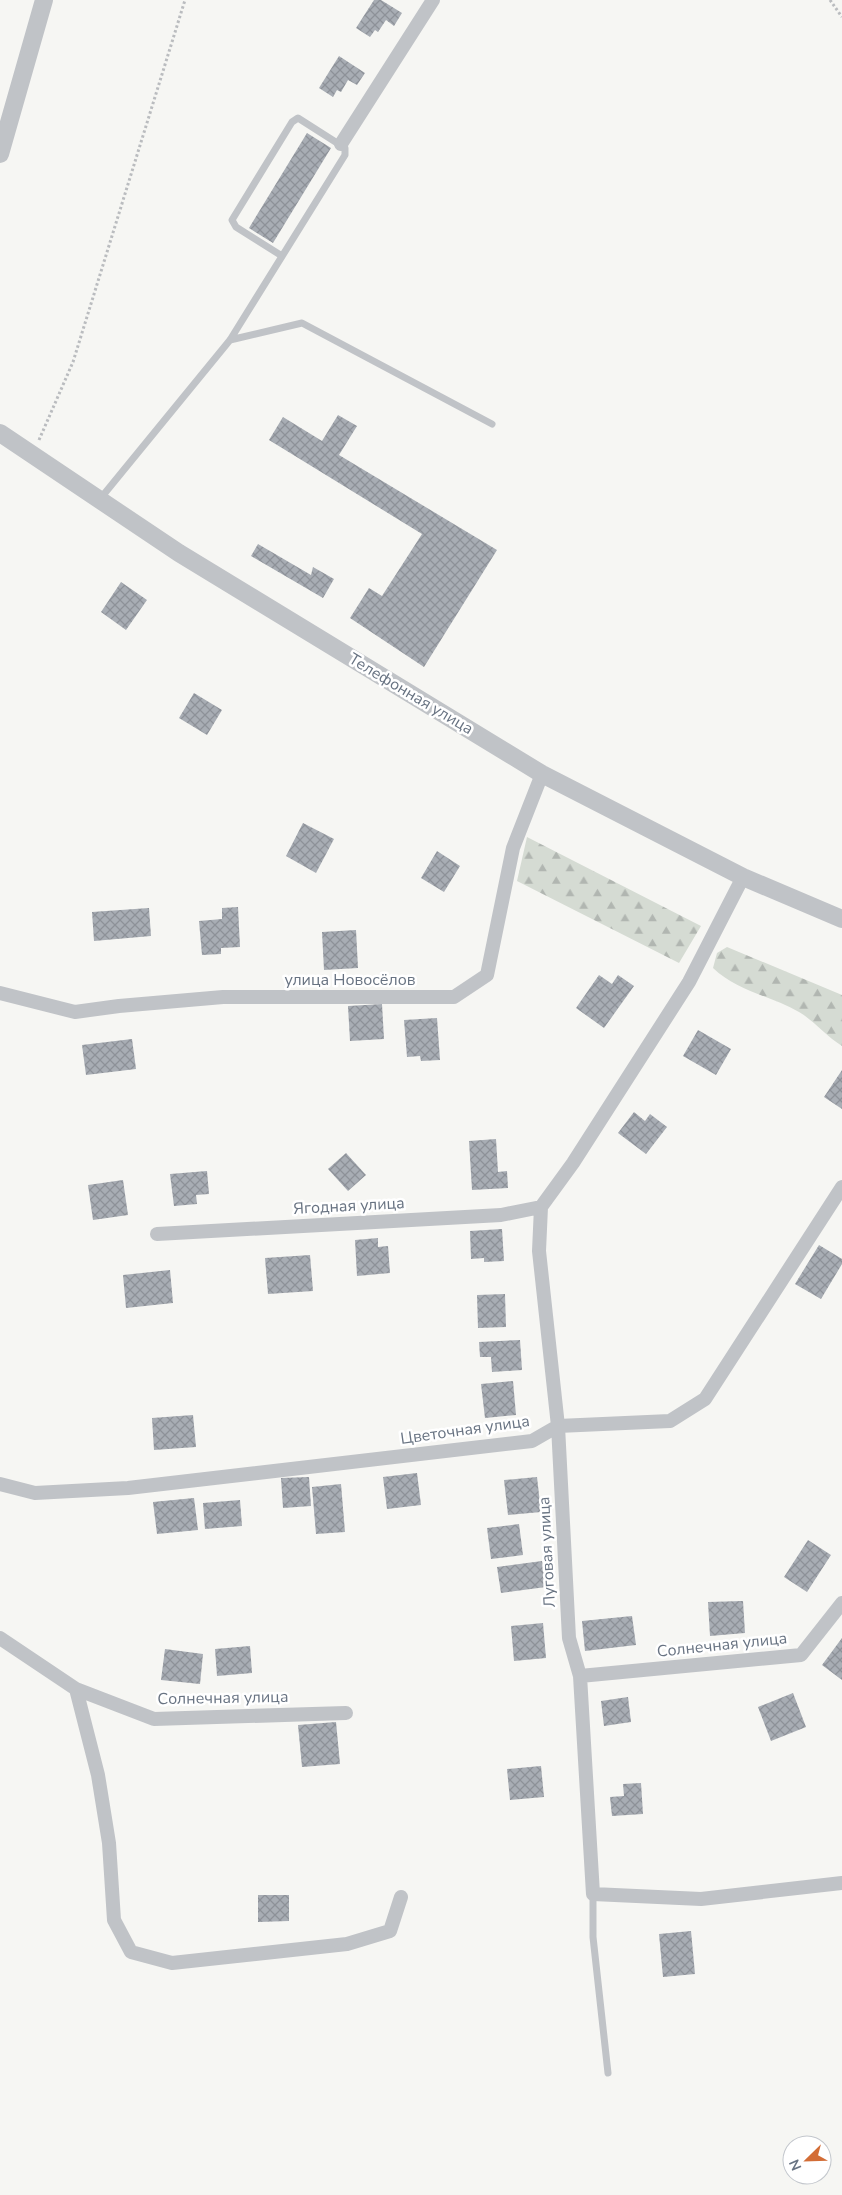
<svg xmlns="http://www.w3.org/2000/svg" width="842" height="2195" font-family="'Nunito Sans',sans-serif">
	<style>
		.forest { fill: url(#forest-firs) }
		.building { fill: url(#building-cross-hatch) }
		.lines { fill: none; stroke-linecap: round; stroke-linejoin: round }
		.path { stroke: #babcbf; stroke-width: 3; stroke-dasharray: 2.5 2.5; stroke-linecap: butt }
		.service { stroke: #c0c3c7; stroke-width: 7 }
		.minor { stroke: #c0c3c7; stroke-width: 14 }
		.tertiary { stroke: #c0c3c7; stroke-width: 18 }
		.labels { text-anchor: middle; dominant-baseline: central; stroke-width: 5; stroke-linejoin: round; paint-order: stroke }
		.street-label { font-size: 16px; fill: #687382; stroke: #fff }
	</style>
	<defs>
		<pattern id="forest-firs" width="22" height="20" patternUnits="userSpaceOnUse" patternTransform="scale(1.25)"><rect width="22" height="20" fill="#d5dbd3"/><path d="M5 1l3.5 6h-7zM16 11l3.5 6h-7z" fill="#b1b6b1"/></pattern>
		<pattern id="building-cross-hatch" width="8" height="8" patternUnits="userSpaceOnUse" patternTransform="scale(1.25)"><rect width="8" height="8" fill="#a8adb4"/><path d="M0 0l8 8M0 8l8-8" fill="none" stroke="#8d9198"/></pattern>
	</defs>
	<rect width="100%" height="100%" fill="#f6f6f3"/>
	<!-- forest -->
	<path class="forest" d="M527,837L701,926L679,963L517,881Z
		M727,947L842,995V1046C826,1036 813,1020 799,1012C771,996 737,991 713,968L717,953Z"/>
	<!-- building -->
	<path class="building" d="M374,0H381L402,13L394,26L386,20L378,32L375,30L370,37L356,28Z
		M339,56L365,73L357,85L348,80L341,92L337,90L333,97L319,88Z
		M307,133L331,148L273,243L249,228Z
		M338,415L357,426L339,455L497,550L424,667L350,618L369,588L382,596L422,534L269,440L283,417L322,441Z
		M258,544L311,575L313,567L334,579L323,598L251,556Z
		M121,582L147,600L126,630L101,612Z
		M194,693L222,710L207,735L179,718Z
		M303,823L334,839L316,873L286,856Z
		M437,851L460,866L444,892L421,878Z
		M238,907L240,947L221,948V954L202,955L199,921L222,919V908Z
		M149,908L151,936L94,941L92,912Z
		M356,930L358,968L324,970L322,932Z
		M599,975L612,984L618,975L634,986L604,1028L576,1008Z
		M382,1004L384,1039L350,1041L348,1006Z
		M437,1018L440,1060L421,1061L420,1056L407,1057L404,1020Z
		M698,1030L731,1049L716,1075L683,1056Z
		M132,1039L136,1069L86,1075L82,1045Z
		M842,1070V1109L824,1097Z
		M634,1112L645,1121L650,1114L667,1127L646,1154L618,1133Z
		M496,1139L498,1172L507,1171L508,1188L472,1190L469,1141Z
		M346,1153L366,1175L348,1191L328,1169Z
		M207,1171L209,1194L196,1195L197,1204L174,1206L170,1174Z
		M123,1180L128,1215L93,1220L88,1185Z
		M502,1229L504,1261L484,1262V1258L471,1259L470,1231Z
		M378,1238V1247L388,1246L390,1273L357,1276L355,1240Z
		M819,1245L842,1259V1264L821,1299L795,1284Z
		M310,1255L313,1291L268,1294L265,1258Z
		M170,1270L173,1303L126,1308L123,1275Z
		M505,1294L506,1327L478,1328L477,1295Z
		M520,1340L522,1370L492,1372L491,1357H480L479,1342Z
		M513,1381L516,1415L485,1418L481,1384Z
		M193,1415L196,1447L154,1450L152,1418Z
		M417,1473L421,1505L387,1509L383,1477Z
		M309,1477L311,1506L283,1508L281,1478Z
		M537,1477L541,1512L508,1515L504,1480Z
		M341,1484L345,1532L316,1534L312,1487Z
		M194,1498L198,1530L157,1534L153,1502Z
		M240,1500L242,1526L205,1529L203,1503Z
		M519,1524L523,1555L491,1559L487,1528Z
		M808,1540L831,1555L807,1592L784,1577Z
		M542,1561L546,1587L501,1593L497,1567Z
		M743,1601L745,1633L710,1636L708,1602Z
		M632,1616L636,1645L585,1651L582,1621Z
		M543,1623L546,1658L514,1661L511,1626Z
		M842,1638V1680L822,1665Z
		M250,1646L252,1673L217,1676L215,1649Z
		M165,1649L203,1654L200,1684L161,1680Z
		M793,1693L806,1727L771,1741L758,1707Z
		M628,1697L631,1722L604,1726L601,1701Z
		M336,1722L340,1764L302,1767L298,1725Z
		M541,1766L544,1797L510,1800L507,1769Z
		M641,1783L643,1814L612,1816L610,1797L624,1796L623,1784Z
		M258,1895H289V1921L258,1922Z
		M691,1931L695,1974L663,1977L659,1934Z"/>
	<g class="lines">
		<!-- path -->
		<path class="path" d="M830,0L842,17
			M39,440L73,362L185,0"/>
		<!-- service -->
		<path class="service" d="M230,340L302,323L492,424
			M100,499L230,340L345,155V148L298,118L292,122L232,220L236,227L282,256
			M593,1894V1937L608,2073"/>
		<!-- minor -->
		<path class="minor" d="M341,144L433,0
			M0,993L75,1012L119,1006L223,997H454L487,975L513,848L542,774
			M541,1207L539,1251L558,1426L569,1638L580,1676L593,1894L701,1899L842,1883
			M541,1207L573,1163L689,982L743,877
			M157,1234L501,1215L541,1207
			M0,1484L35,1493L128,1488L532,1441L558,1426L670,1421L705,1399L842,1187
			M0,1638L76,1689L154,1719L346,1713
			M580,1676L801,1655L842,1603
			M76,1689L98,1775L109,1843L114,1920L131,1952L172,1963L347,1944L390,1931L401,1897"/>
		<!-- tertiary -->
		<path class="tertiary" d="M0,154L44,0
			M0,433L179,553L542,774L743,877L842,919"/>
	</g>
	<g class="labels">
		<!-- street labels -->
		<g class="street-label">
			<text transform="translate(411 694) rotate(31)">Телефонная улица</text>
			<text x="350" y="980">улица Новосёлов</text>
			<text transform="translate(349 1206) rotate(-3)">Ягодная улица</text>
			<text transform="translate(465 1430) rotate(-8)">Цветочная улица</text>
			<text transform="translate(547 1552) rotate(-93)">Луговая улица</text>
			<text transform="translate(722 1645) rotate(-6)">Солнечная улица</text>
			<text transform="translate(223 1698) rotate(-1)">Солнечная улица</text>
		</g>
	</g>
	<!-- north arrow -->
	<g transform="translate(807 2160) rotate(247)"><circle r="24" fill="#ffffff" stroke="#c3c7cd"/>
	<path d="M0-4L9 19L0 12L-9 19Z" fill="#d36d36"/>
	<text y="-8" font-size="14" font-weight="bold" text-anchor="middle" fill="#687382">N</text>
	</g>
</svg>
